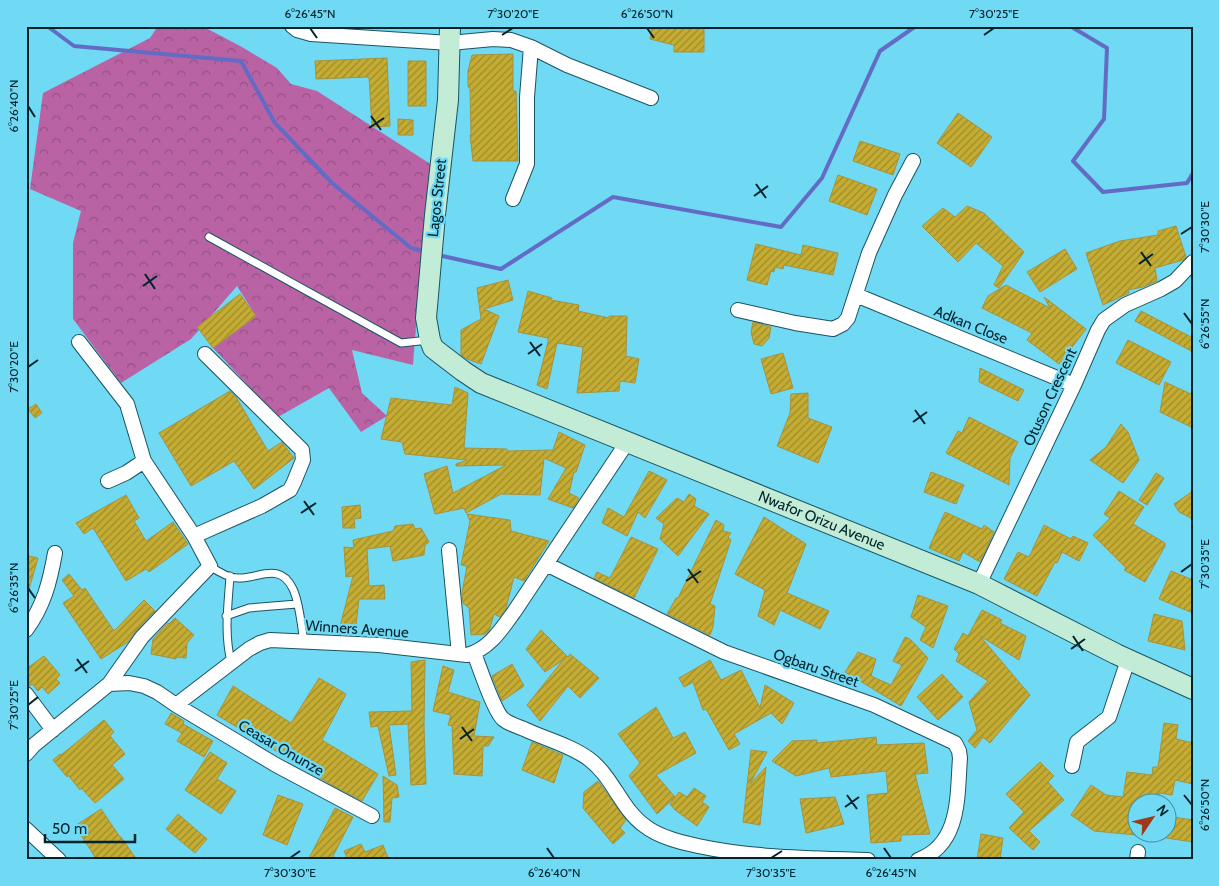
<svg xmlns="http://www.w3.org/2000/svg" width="1219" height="886" font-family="Cabin,sans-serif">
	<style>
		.forest { fill: url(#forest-crowns) }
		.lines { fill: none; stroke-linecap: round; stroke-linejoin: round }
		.stream { stroke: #636cc5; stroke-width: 4 }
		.building { fill: url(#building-hatch); stroke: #a49240 }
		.lane-casing { stroke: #1a5462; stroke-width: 9 }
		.street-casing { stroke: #1a5462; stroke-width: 16 }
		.secondary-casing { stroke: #1a5462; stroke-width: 22 }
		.lane { stroke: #fff; stroke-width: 7 }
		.street { stroke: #fff; stroke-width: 14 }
		.secondary { stroke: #c3ecd7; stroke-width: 20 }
		.ticks { fill: none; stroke: #00222a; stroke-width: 2 }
		.labels { text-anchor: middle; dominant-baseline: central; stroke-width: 4.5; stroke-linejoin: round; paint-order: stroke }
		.street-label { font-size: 15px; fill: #00222a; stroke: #70d9f4 }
		.neatline { fill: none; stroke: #00222a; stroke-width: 2 }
		.ticks-label { font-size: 12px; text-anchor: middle; fill: #00222a }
	</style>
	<defs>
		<pattern id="forest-crowns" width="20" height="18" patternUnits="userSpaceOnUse" patternTransform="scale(1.25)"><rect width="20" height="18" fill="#b963a4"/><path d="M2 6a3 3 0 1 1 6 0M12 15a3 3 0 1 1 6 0" fill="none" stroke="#945186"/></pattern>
		<pattern id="building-hatch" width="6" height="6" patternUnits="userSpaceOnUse" patternTransform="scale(1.25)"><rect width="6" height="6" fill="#c5ac33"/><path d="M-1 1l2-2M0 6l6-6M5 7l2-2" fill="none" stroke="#9e8c2b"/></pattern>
	</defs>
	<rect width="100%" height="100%" fill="#70d9f4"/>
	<!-- forest -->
	<path class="forest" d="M158,26H202L242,47L277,68L291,84L317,91L432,165L424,222L413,365L352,350L362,393L387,416L361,432L329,388L278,417L213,348L256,316L237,286L191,339L121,383L73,319V243L81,211L30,189L43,93L150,38Z"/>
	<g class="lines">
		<!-- stream -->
		<path class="stream" d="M47,26L74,46L241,61L275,123L332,183L411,248L427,252
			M1070,26L1107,48L1104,119L1073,161L1103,192L1187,183L1193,173
			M438,255L501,269L613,197L781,227L822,178L880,51L916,26"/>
	</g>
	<!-- building -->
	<path class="building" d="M652,26H704V52H674V45L650,39Z
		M513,54V91H516L518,161H473L470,135H471L470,87H468V71L472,55Z
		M387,58L390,126L372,127L369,77L316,79L315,61Z
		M408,61H426V106H408Z
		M958,113L992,137L971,167L937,143Z
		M398,119L413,120V135H398Z
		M860,141L900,154L893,175L853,161Z
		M838,175L877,189L867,215L829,201Z
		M967,206L984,213L1024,252L999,288L994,285L1003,266L976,243L958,262L922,226L943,208L955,217Z
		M1176,226L1186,257L1183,260L1155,268L1157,281L1143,287L1128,290L1129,293L1103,305L1086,253L1120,241L1158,235V231Z
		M756,244L801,255L803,245L838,253L833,275L784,265L783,269L775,267L774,272L771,271L767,285L747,280Z
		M1065,249L1077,269L1040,292L1027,272Z
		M508,280L513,300L484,309L499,316L481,364L467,359L461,355V330L481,319L477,288Z
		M1006,285L1050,308L1044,297L1086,329L1059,364L1027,340L1032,333L982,308L988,296Z
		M528,291L552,298L551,300L579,305L578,311L609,318V316H627L626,356L639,359L635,383L620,381L619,391L577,393L583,347L557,343L547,389L537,385L548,342V338L518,332Z
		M240,294L256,316L213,348L197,327Z
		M1141,311L1193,338V352L1135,321Z
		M753,322L771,327L769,338L762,346L754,344L751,332Z
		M1128,340L1171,362L1159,385L1116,363Z
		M783,353L793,388L771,394L761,359Z
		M980,368L1024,390L1018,401L979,382Z
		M1165,382L1193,395V428L1160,412Z
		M455,387L468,393L464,448L507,449V451L553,450L559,432L585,445L576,472H574L569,493L579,498L573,508L548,499L566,468L544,458L540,495L501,494L466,513L464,508L435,514L424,474L447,466L453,493L506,465L456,466V464L467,460L405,454L402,442L381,439L391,398L452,405Z
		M230,391L236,397L268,451L282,442L294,458L254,489L234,461L191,486L159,433Z
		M808,393V418L832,427L818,463L777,446L790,413L791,394Z
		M36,404L42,413L35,418L28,409Z
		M969,417L1018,442L1010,458L1009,485L946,453L958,431L962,433Z
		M1121,424L1128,432L1139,460L1123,483L1090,460L1106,447Z
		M649,471L667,480L645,518L638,512L627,536L602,523L608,508L624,517Z
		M931,472L964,485L956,504L924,492Z
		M1156,473L1164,478L1147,505L1139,500Z
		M1119,491L1144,507L1133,524L1165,543V546L1145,582L1124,570L1126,568L1093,535L1110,518L1104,514Z
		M1193,491V519L1179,512L1174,504Z
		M689,494L696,499L694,506L709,514L678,556L660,539L664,524L656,518L677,498L684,502Z
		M126,495L139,518L134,521L146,541L173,522L188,544L149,572L146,569L126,581L93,528L84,534L76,523Z
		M360,505L361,518L354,519L355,528H343L342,507Z
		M945,512L982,529L984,525L994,532L980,562L963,552L959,561L929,548Z
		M467,514L510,520L511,531L549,541L524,581L514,577L506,608L500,617L494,614L489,631L485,634L471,635L469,608L463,603L462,593L467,566L461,565L470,521Z
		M764,517L806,544L787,593L829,611L820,629L780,610L774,625L758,616L765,590L735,574Z
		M716,520L724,525L723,531L731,533L728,537L731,540L710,604L715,606L713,627L710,635L667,614L676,598H678Z
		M413,524L415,529L421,528L429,542L425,545L424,555L393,561L390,546L367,549L369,586L384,585L385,599H359L355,635L338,634L353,576L346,577L344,547L354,548L353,540L393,531L395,526Z
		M1044,525L1071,539L1073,536L1088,543L1079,561L1062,552L1057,563L1055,562L1037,596L1004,579L1018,552L1029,557Z
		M631,537L658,549L634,598L594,578L597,572L610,578Z
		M29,556L38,558L29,589H26V564Z
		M1171,571L1193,580V613L1159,599Z
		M69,574L82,590L85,588L114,631L144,600L155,611L136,631L128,642L101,659L63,603L74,596L62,580Z
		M918,595L948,606L933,648L920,640L926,627L911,617Z
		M982,610L1002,620L1000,623L1026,636L1019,660L980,636L1030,695L990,743L983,737L975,748L968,741L977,730L969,702L988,681L956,661L959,654L954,649L963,633L968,636Z
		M1154,614L1182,621L1185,650L1148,641Z
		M175,618L194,635L187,643L186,658L176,657V659L151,654L153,639L168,623L169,624Z
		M541,630L568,657L570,654L599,678L580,698L568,686L540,721L527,705L563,660L545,672L526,649Z
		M905,637L910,639L928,658L901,706L845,672L858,652L876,659L871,676L891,685L902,665L893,661Z
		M44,656L60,675L56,679L60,683L48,694L42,687L38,691L32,684L30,686L26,681V669Z
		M425,660L424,726L426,784L411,785L408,724L389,725L396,775L389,776L378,726L371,727L369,712L412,711L411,662Z
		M710,660L721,680L741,670L760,708L765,685L794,703L782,724L771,713L734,734L740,744L729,750L706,709L703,710L693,682L684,687L679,678Z
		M512,664L524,686L502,701L492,676Z
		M443,666L454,670L448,692L480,702L474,736L494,737L488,746H483L482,776L454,774L452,726L448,725L451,715L433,711Z
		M942,674L963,697L938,720L917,697Z
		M319,678L346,694L322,740L378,774L362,801L330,784L217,715L233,686L291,723Z
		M656,707L673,738L685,732L696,753L656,775L675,797L657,814L629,776L640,763L618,734Z
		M171,713L184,721L183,724L213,741L204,757L177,741L182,733L165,724Z
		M104,720L114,732L110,736L125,754L112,765L124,779L95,803L81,788L80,790L68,775L67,777L53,760L60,754L61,755Z
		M1164,723L1178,725L1176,739L1193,743V784L1175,780L1172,795L1159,793L1158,804H1136V835L1094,831L1071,815L1091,785L1106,795L1123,797L1127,772L1152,775L1153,767H1158Z
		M876,737L877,745L924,743L928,773L915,774L930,834L901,835V841L871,843L867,795L888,793L886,771L831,777L829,768L796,776L772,761L792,741L817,740V743Z
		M532,742L563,755L554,783L522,770Z
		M751,750L767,752L750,784L766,767L760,825L743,822Z
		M210,752L227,763L217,779L236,791L221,814L185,790Z
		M1040,762L1054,776L1048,782L1064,800L1029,831L1040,842L1033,850L1009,828L1024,812L1006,794Z
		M383,776L397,785L399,797L392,798L390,822H384Z
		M598,781L626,820L620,828L625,833L613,844L583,808L584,792Z
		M694,788L706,796L702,802L709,807L697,826L675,810L670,804L679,792L687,797Z
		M278,795L303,804L287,845L263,835Z
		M835,797L844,824L806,833L800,799Z
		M335,808L353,817L331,860H308Z
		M101,809L120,837H121L137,860H97L75,826Z
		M178,814L207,839L195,853L166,829Z
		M1166,816L1193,820V842L1166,838Z
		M981,834L1003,838L1000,860H977Z
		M361,844L365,852L383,845L388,858L383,860H348L344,851Z"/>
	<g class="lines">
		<defs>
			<path id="lane" d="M209,237L401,343L429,340
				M210,566C217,571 229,578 238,578C258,579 280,561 293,589C300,604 301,625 304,642
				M230,576C228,606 224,632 231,662
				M226,616L249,608L297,604"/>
			<path id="street" d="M292,26L297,30L311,34L450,43L493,39L511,40L531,47L567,65L651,98
				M513,199L527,164V97L531,47
				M856,295L1074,385
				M738,310L795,323L833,329L843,324L848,318L869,253L895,195L913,161
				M79,342L127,404L144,461L194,536L210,566L142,637L109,684
				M108,481L126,473L144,461
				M194,536L262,506L290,490L294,482L303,460L302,450L205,354
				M449,550L459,654
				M546,564L724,652L874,705L955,743L959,751L960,758C957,796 961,844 918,860
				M979,584L1074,385L1098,330L1104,320L1125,305L1161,289L1175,281L1193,262
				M26,630C44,606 50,581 55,553
				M474,653C479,666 494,711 503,719C509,724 517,726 524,729C545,739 570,745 589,759C613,777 621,809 645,826C659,837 680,842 698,846C754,858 811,858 868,860
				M26,694L53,730
				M176,705L276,765L372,816
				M26,754L34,745L109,684L129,683L144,686L157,692L176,705L249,649L260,643L270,640L379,645L467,655C489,649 501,630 514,612L628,441
				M1072,766L1077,742L1109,717L1128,660
				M26,829L59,860
				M1137,860L1138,852"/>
			<g id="secondary">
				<path id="s1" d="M450,26L448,100L435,215L426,318L430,340L433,348L463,371L481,383L979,584L1116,654L1193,689"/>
			</g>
		</defs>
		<!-- lane casing -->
		<use href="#lane" class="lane-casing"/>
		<!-- street casing -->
		<use href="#street" class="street-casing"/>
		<!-- secondary casing -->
		<use href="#secondary" class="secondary-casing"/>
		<!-- lane -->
		<use href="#lane" class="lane"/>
		<!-- street -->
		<use href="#street" class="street"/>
		<!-- secondary -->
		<use href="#secondary" class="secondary"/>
	</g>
	<!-- ticks -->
	<path class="ticks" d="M310,28L317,38M647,28L654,38M502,35L513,28M984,35L994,28M28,106L35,117M371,116L381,130M369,128L384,118M756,184L766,198M754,196L768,186M1181,234L1192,227M1141,252L1151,266M1139,264L1153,254M145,274L155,289M143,286L157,276M1184,313L1192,324M530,342L540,356M528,354L542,344M28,367L38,360M915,410L925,424M913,422L927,412M304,501L314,515M301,513L316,503M688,569L698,583M1181,572L1192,564M686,581L701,571M28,588L35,598M1073,636L1083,651M1071,649L1085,639M77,659L87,673M75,671L89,661M28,705L38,697M462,727L472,741M460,739L474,729M847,795L857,809M1184,795L1192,805M845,807L859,797M547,848L554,858M884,848L891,858M290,858L300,851M771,858L782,851"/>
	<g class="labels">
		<!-- street labels -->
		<g class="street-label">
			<text transform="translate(437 198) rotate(-84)">Lagos Street</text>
			<text transform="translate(971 325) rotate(22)">Adkan Close</text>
			<text transform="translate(1050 397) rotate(-65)">Otuson Crescent</text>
			<text stroke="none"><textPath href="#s1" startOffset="751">Nwafor Orizu Avenue</textPath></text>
			<text transform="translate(357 629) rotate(4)">Winners Avenue</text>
			<text transform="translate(816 668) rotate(19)">Ogbaru Street</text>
			<text transform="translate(281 748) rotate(30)">Ceasar Onunze</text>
		</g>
	</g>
	<!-- border -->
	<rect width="1219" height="886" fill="none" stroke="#70d9f4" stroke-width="55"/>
	<!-- north arrow -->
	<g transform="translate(1152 818) rotate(55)"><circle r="24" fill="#70d9f4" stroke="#4390a3"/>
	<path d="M0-4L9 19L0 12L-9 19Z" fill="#a03919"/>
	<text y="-8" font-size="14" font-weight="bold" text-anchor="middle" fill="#00222a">N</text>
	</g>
	<!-- scale -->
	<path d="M45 834v8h90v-8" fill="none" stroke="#00222a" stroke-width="2.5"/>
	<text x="52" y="834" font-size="15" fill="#00222a" stroke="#70d9f4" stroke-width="4" paint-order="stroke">50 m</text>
	<rect x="28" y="28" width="1164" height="830" class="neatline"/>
	<g class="ticks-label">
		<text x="310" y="18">6°26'45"N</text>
		<text x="513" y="18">7°30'20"E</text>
		<text x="647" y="18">6°26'50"N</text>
		<text x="994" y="18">7°30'25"E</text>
		<text transform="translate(14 106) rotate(-90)" y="4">6°26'40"N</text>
		<text transform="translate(1205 227) rotate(-90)" y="4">7°30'30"E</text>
		<text transform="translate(1205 324) rotate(-90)" y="4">6°26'55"N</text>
		<text transform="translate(14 367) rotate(-90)" y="4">7°30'20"E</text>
		<text transform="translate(1205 564) rotate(-90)" y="4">7°30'35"E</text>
		<text transform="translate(14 588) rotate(-90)" y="4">6°26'35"N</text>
		<text transform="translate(14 705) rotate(-90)" y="4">7°30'25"E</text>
		<text transform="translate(1205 805) rotate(-90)" y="4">6°26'50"N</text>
		<text x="290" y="877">7°30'30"E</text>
		<text x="554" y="877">6°26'40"N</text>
		<text x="771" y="877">7°30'35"E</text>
		<text x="891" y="877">6°26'45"N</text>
	</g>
</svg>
